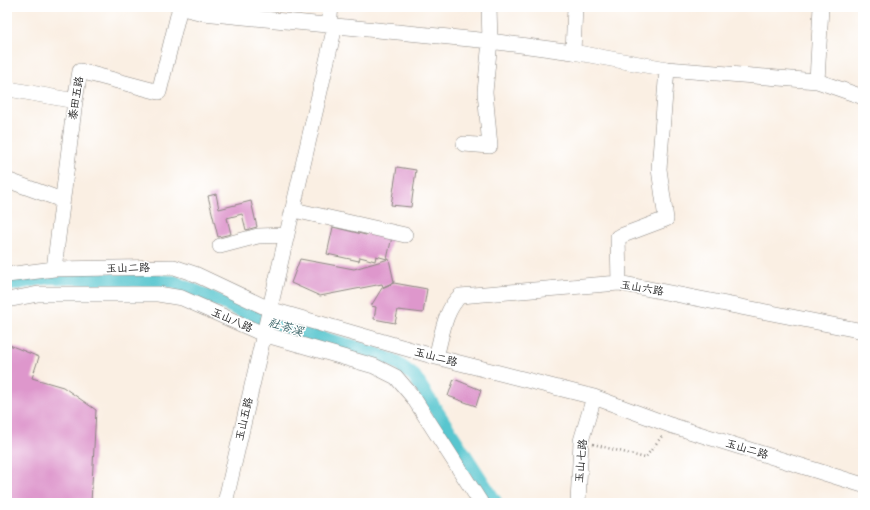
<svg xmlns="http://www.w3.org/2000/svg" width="870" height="510" font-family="'Comic Neue','LXGW WenKai TC',sans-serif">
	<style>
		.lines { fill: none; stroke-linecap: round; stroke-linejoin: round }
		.canal { stroke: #59c6cf; stroke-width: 14 }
		.building { fill: #de97cc }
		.minor-casing { stroke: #8b8680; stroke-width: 16 }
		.path { stroke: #8b8680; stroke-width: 2.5; stroke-dasharray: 1 3; stroke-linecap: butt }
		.minor { stroke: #fff; stroke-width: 15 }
		.labels { text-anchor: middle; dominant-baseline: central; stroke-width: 3; stroke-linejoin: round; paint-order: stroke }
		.street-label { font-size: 11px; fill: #1c1c1c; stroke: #fff }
		.water-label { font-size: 12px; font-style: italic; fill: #346064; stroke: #fff }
	</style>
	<rect width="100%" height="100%" fill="#fff"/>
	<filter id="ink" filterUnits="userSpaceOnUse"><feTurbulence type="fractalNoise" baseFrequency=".025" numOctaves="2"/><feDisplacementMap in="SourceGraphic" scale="8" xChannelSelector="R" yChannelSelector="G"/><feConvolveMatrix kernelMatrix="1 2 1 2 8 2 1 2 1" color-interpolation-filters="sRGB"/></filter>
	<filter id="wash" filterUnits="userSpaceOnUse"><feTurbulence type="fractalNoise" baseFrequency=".012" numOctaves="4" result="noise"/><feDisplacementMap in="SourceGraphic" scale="16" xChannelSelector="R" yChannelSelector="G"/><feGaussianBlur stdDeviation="0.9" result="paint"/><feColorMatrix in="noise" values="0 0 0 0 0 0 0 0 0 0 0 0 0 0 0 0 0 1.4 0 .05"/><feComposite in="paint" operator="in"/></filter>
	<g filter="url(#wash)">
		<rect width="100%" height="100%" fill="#faefe3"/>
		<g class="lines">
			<!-- canal -->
			<path class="canal" d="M7,285L49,277L174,282L277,326L363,349L394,361L414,376L496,503"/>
		</g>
		<g id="blocks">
			<!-- building -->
			<path class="building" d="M397,167L416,170L411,207L391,205Z
				M216,194L219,209L251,201L257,227L246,230L242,214L227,218L231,234L218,237L208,196Z
				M333,227L366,235L367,232L392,237L387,259L376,256L375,261L360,257L359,261L327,254Z
				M300,259L354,269L389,259L394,282L383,287L382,284L320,296L291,283Z
				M394,283L427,289L423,313L398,310L395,323L374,319L376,307L371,306L382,288Z
				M7,344L39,357L32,378L63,387L96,410L91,503H7Z
				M454,379L481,390L476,406L448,396Z"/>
		</g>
	</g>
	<g filter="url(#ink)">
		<use href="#blocks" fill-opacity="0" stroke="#8b8680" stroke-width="1"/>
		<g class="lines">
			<defs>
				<path id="minor" d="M178,7L203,13L490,41L573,52L667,69L817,81L863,97
					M329,25L331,7
					M573,52L575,7
					M817,81L821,7
					M9,89L75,101
					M464,144L490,146L485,92L490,41L489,7
					M7,180L62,200
					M294,210L405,235
					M220,246L258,236L287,235
					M54,269L75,101L80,71L159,92L180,7
					M7,275L54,269L174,267L195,274L269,309L436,357L594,397L670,425L863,485
					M619,283L618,237L666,219L659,169L667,69
					M7,300L38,294H158L182,298L263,334L374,366L396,377L413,397L481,503
					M436,357C442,336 444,311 460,296L619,283L863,331
					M225,503L335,26
					M578,503L581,441L594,397"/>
			</defs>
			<!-- minor casing -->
			<use href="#minor" class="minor-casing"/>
			<!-- path -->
			<path class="path" d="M593,444L645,458L662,436"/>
			<!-- minor -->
			<use href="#minor" class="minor"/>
		</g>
	</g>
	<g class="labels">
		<!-- street labels -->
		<g class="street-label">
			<text transform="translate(76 98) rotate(-81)">泰田五路</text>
			<text transform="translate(128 268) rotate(-1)">玉山二路</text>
			<text transform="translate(642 288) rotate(10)">玉山六路</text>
			<text transform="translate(232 320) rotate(24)">玉山八路</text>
			<text transform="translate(436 357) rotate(15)">玉山二路</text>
			<text transform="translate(244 419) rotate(-77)">玉山五路</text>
			<text transform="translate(747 449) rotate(17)">玉山二路</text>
			<text transform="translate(581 461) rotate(-85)">玉山七路</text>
		</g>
		<!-- water labels -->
		<g class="water-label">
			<text transform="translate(286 327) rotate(17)">社苓溪</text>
		</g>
	</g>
	<!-- margin -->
	<rect width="870" height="510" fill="none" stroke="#fff" stroke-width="24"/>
</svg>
